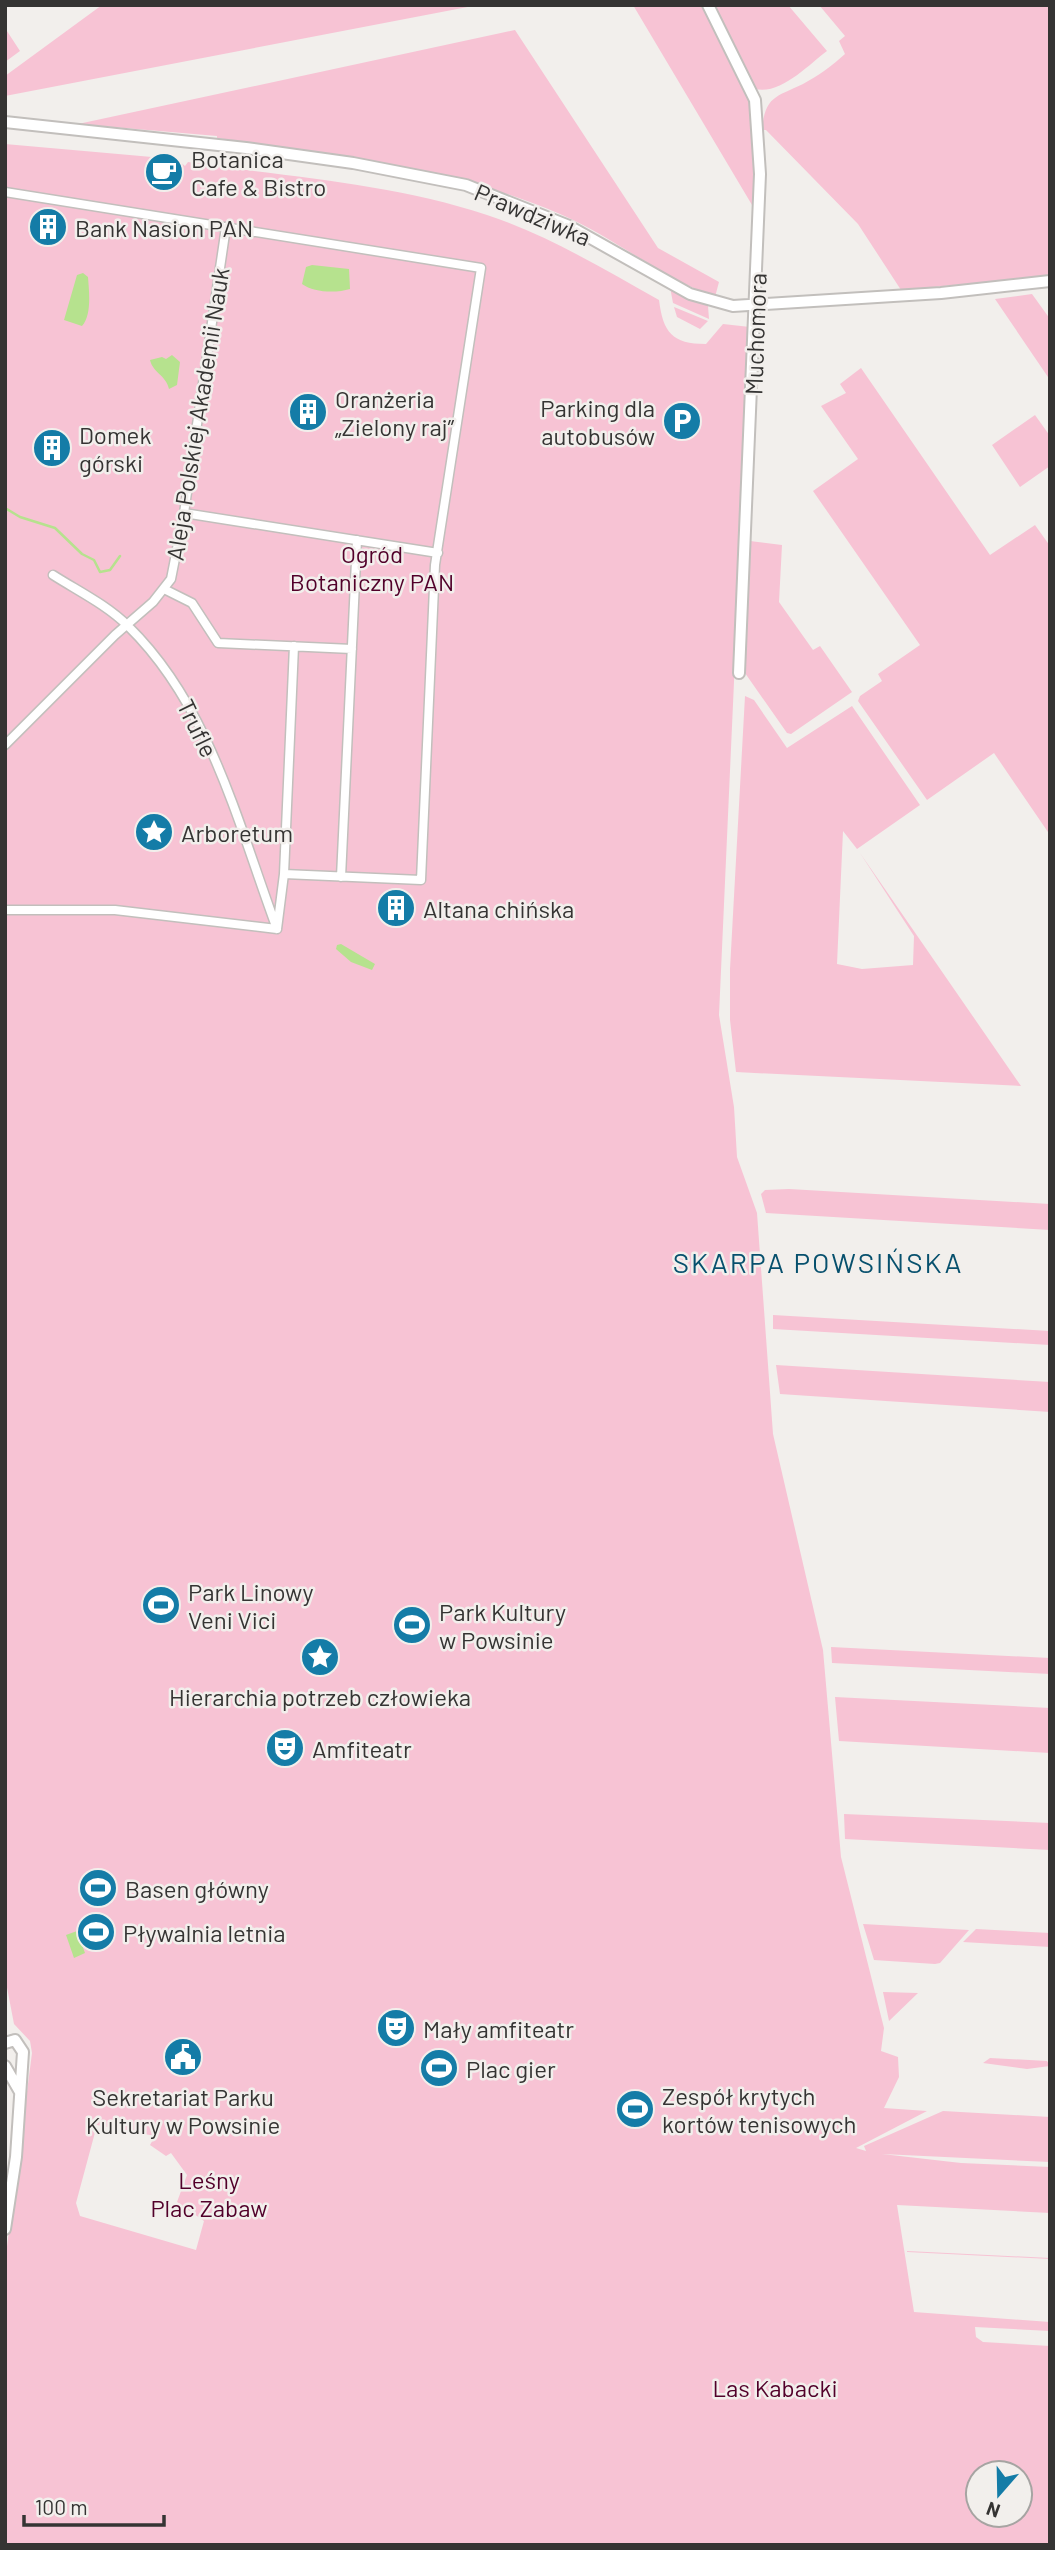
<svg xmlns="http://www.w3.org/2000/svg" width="1055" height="2550" font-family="Barlow,sans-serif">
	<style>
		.green { fill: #f7c3d4; fill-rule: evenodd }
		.water { fill: #b6e28e }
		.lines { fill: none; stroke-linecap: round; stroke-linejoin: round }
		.stream { stroke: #b6e28e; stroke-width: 2.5 }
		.pedestrian-casing { stroke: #c2bfbc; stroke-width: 11 }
		.minor-casing { stroke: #c2bfbc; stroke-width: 14 }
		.pedestrian { stroke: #fff; stroke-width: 8 }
		.minor { stroke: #fff; stroke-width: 10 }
		.labels { text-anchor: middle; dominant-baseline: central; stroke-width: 5; stroke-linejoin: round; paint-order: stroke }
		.poi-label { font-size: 24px; fill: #353433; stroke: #f2efec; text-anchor: start }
		.street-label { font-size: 24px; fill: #353433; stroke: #f2efec }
		.park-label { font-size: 24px; fill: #52002a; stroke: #f2efec }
		.quarter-label { font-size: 28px; letter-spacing: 2px; fill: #07506d; stroke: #f2efec }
	</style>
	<rect width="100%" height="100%" fill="#f2efec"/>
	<!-- green -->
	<path class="green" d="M102,5H478L5,96V76Z
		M633,5H703L740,76L750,103L755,210Z
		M714,5H788L827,51C808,65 781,95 755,89Z
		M819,5H1050V276L901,290L858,224L766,130H762C765,96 776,97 803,84C818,76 833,65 845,54L839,41L845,36Z
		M5,28L20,51L5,62Z
		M515,30L658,248L719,282L715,297C660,277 614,237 560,214C447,166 337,155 217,138V136L78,124Z
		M5,144L152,157L179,161L185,166L188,162C287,177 392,183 487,215C547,235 604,269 659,300C663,332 672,344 706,344L723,324L750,327L719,1015L734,1107L737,1157L757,1213L773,1434L823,1650L841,1857L884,2028L881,2051L898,2057L899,2077L884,2108L927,2111L856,2148L866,2151L864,2146L943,2111L1050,2117V2162L882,2154L961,2163L1050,2167V2213L897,2205L914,2312L1050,2322V2331L975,2327L976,2337L983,2342L1050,2346V2545H5V2262L32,2053L30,2041L14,2024L5,1977ZM97,2125L155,2136L150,2145L166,2156L171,2153L187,2175L177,2202L204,2221L196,2250L80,2216L76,2203ZM978,2473H1020V2515H978Z
		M670,287L708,306L709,319L673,303Z
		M1032,294L1050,319V380L995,299Z
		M674,307L708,321L700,329L677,317Z
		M861,368L990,555L1035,525L1050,546V835L994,753L927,800L858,701L860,696L882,681L878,674L920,645L813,491L858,459L821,406L846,393L840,384Z
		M1035,415L1050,436V466L1020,487L992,445Z
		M750,541L782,545L779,602L813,650L820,646L852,692L791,734L787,733L745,673Z
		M745,696L754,700L787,748L852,706L920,805L857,849L843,831L837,964L862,969L913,965L914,936L860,853L1021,1086L736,1072L730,1020V969Z
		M789,1189L1050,1204V1230L766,1213L761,1194L765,1190Z
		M773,1315L1050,1331V1345L773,1329Z
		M776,1365L1050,1382V1412L780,1394Z
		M831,1647L1050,1658V1674L832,1663Z
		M835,1697L1050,1708V1753L839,1741Z
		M844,1814L1050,1823V1850L845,1839Z
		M863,1924L969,1930L940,1963L935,1964L874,1960Z
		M976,1929L1050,1933V1947L963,1942Z
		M883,1992L918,1993L889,2021Z
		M990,2058L1047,2061L1050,2066L1027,2069L983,2063Z
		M907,2251L1050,2258V2259L907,2252Z"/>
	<!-- water -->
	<path class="water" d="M312,265L349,269L350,289C337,293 314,293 302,284L306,267Z
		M83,273L88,277C89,291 92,315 82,326L64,320L77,275Z
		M172,355L180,362L177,385L169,389C166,375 153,373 150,360L162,357L166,359Z
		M341,944L375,964L372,970L351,962L336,949L337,945Z
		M103,1869L110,1904L93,1907L85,1873Z
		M77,1931L85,1953L74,1958L66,1935Z"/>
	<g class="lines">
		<!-- stream -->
		<path class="stream" d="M5,508L20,517L55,528L82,554L94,560L100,572L110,570L120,556"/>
		<defs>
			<path id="pedestrian" d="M5,192L481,268L435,565L421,880L284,874
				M184,513L438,553
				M53,575C78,591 107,605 128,626C210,706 238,824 277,929
				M164,589L192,603L218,643L352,649
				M5,745L115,635L153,602L171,579L184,513L226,227
				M341,877L357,540
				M5,910H115L277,929
				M277,929L284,874L294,646"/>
			<path id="minor" d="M708,5L755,100L760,174L739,673
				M5,122L246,148L353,163L466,185L569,226L690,294L733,306L941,293L1050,281
				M5,2043L15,2040L23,2052L16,2157L5,2229
				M5,2066L20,2092"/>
		</defs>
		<!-- pedestrian casing -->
		<use href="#pedestrian" class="pedestrian-casing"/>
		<!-- minor casing -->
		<use href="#minor" class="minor-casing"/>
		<!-- pedestrian -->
		<use href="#pedestrian" class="pedestrian"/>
		<!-- minor -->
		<use href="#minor" class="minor"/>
	</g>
	<!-- icons -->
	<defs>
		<symbol id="cafe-disc" viewBox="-11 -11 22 22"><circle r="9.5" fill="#147ca7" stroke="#f2efec"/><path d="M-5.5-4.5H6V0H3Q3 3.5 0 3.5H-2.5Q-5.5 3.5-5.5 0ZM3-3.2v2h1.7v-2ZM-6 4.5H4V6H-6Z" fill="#fff"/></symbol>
		<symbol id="building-disc" viewBox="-11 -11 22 22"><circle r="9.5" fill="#147ca7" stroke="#f2efec"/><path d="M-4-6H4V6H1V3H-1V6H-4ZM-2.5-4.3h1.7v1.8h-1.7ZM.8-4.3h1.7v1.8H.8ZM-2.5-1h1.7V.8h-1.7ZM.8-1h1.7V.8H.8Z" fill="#fff"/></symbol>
		<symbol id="parking-disc" viewBox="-11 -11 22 22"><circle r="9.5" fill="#147ca7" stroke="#f2efec"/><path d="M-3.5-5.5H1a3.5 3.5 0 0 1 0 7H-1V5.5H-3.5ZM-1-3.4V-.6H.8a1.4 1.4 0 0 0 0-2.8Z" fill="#fff"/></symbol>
		<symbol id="sight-disc" viewBox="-11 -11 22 22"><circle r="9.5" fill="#147ca7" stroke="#f2efec"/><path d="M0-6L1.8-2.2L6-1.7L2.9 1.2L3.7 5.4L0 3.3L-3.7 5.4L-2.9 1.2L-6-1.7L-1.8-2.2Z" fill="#fff"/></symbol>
		<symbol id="stadium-disc" viewBox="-11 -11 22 22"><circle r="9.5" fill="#147ca7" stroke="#f2efec"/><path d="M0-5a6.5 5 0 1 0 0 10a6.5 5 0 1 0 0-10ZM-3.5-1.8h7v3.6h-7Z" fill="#fff"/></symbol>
		<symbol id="theatre-disc" viewBox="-11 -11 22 22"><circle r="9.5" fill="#147ca7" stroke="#f2efec"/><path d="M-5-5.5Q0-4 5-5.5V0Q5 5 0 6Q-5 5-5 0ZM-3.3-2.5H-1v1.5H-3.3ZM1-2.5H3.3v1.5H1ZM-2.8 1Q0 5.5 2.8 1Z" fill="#fff"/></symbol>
		<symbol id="civic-disc" viewBox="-11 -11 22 22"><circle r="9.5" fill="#147ca7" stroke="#f2efec"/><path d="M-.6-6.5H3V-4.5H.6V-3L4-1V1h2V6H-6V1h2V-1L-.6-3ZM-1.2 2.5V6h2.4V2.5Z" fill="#fff"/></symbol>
	</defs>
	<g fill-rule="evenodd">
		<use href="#cafe-disc" x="142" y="150" width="44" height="44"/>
		<use href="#building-disc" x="26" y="205" width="44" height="44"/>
		<use href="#building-disc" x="286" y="390" width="44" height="44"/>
		<use href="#parking-disc" x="660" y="399" width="44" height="44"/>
		<use href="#building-disc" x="30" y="426" width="44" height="44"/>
		<use href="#sight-disc" x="132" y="810" width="44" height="44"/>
		<use href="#building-disc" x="374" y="886" width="44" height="44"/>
		<use href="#stadium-disc" x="139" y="1583" width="44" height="44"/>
		<use href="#stadium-disc" x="390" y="1603" width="44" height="44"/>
		<use href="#sight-disc" x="298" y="1635" width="44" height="44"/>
		<use href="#theatre-disc" x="263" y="1726" width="44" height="44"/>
		<use href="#stadium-disc" x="76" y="1866" width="44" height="44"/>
		<use href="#stadium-disc" x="74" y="1910" width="44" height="44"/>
		<use href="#theatre-disc" x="374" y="2006" width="44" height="44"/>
		<use href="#civic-disc" x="161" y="2035" width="44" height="44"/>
		<use href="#stadium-disc" x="417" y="2046" width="44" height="44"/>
		<use href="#stadium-disc" x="613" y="2087" width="44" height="44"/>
	</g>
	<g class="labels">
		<!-- poi labels -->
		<g class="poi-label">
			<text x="191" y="158">Botanica<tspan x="191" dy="28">Cafe &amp; Bistro</tspan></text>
			<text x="75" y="227">Bank Nasion PAN</text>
			<text x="335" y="398">Oranżeria<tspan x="335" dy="28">„Zielony raj”</tspan></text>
			<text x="655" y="407" text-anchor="end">Parking dla<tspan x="655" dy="28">autobusów</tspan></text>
			<text x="79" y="434">Domek<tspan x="79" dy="28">górski</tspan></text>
			<text x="181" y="832">Arboretum</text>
			<text x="423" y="908">Altana chińska</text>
			<text x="188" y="1591">Park Linowy<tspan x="188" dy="28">Veni Vici</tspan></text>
			<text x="439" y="1611">Park Kultury<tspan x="439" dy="28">w Powsinie</tspan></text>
			<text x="320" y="1696" text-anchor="middle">Hierarchia potrzeb człowieka</text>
			<text x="312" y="1748">Amfiteatr</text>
			<text x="125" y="1888">Basen główny</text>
			<text x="123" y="1932">Pływalnia letnia</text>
			<text x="423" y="2028">Mały amfiteatr</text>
			<text x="466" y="2068">Plac gier</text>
			<text x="662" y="2095">Zespół krytych<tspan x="662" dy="28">kortów tenisowych</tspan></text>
			<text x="183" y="2096" text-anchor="middle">Sekretariat Parku<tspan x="183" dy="28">Kultury w Powsinie</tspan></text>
		</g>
		<!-- street labels -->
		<g class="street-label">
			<text transform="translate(533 214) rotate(23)">Prawdziwka</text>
			<text transform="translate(755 334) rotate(-88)">Muchomora</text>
			<text transform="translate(197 414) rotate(-81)">Aleja Polskiej Akademii Nauk</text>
			<text transform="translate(198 728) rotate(64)">Trufle</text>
		</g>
		<!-- park labels -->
		<g class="park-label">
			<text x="372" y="553">Ogród<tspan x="372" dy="28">Botaniczny PAN</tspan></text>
			<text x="209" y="2179">Leśny<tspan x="209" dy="28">Plac Zabaw</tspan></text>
			<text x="775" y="2387">Las Kabacki</text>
		</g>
		<!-- quarter labels -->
		<g class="quarter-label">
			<text x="818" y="1262">SKARPA POWSIŃSKA</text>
		</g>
	</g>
	<!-- border -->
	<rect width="1055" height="2550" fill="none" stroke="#353433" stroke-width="14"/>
	<!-- north arrow -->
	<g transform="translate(999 2494) rotate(200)"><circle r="33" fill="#f2efec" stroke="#a6a4a2" stroke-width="2"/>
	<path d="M0-5L12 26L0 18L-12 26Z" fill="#147ca7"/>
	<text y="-10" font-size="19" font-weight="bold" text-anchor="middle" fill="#353433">N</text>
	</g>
	<!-- scale -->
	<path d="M24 2515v10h140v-10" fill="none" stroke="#353433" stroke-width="3.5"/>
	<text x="35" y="2515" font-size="21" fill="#353433" stroke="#f2efec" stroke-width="5" paint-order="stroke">100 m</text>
</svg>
